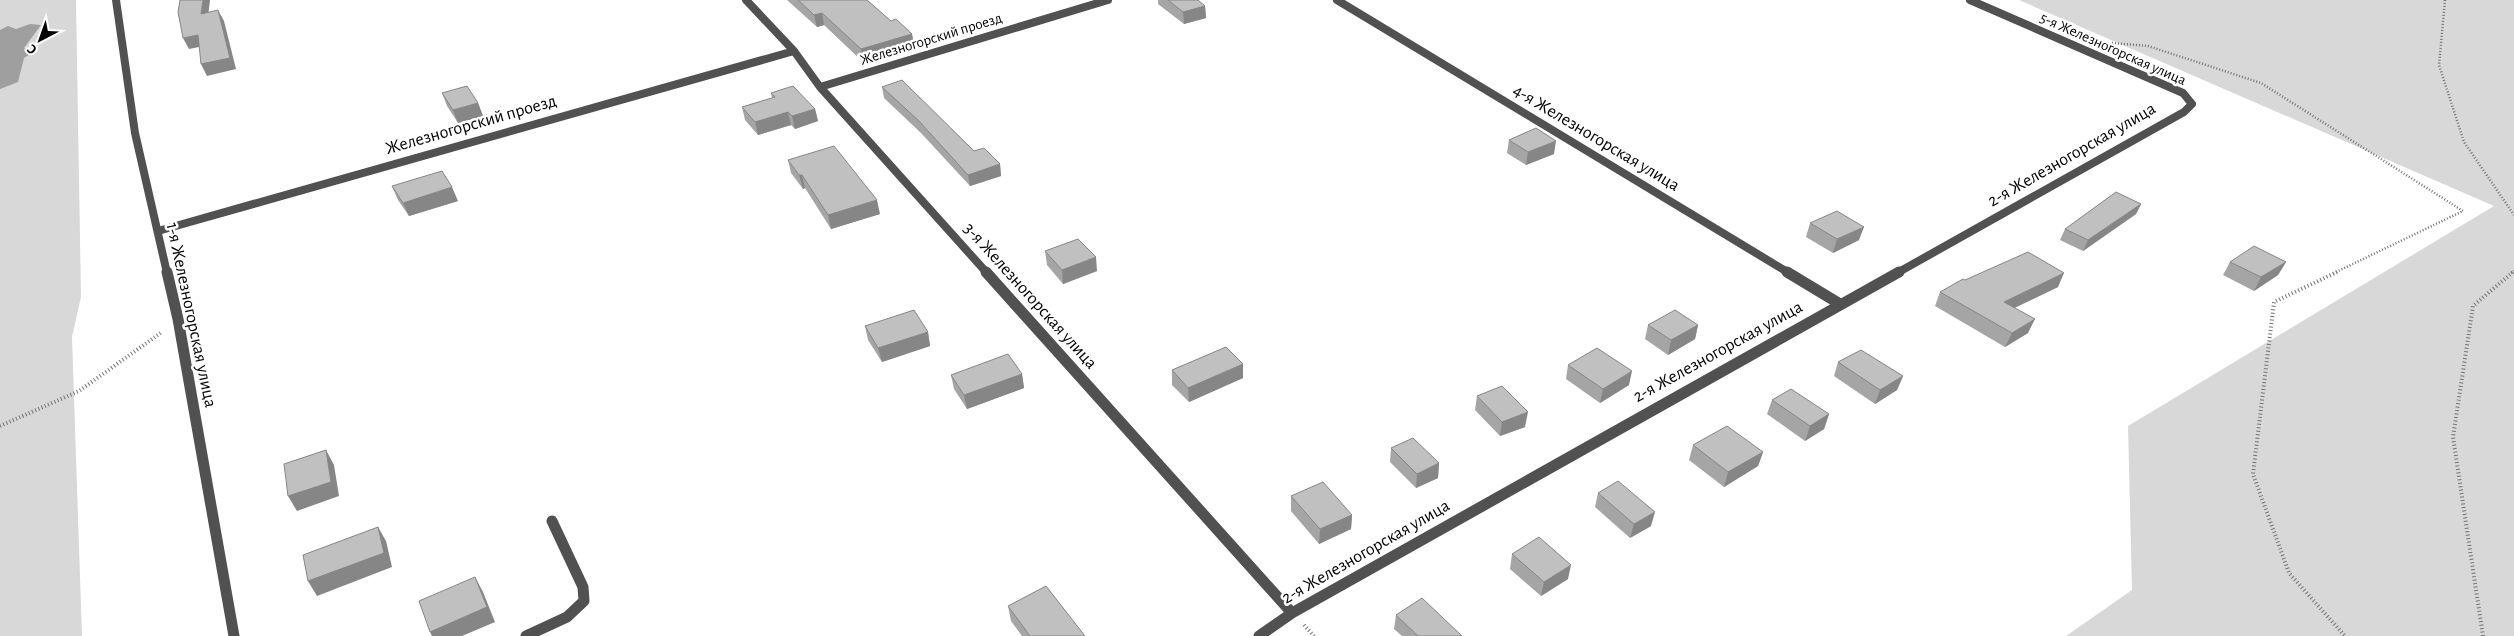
<svg xmlns="http://www.w3.org/2000/svg" width="2514" height="636" font-family="'Alegreya Sans',sans-serif">
	<style>
		.green { fill: #d8d8d8 }
		.water { fill: #9f9f9f }
		.lines { fill: none; stroke-linecap: round; stroke-linejoin: round }
		.path-far1 { stroke: #737373; stroke-width: 2.5; stroke-dasharray: 1 2; stroke-linecap: butt }
		.path { stroke: #737373; stroke-width: 4; stroke-dasharray: 1 2.5; stroke-linecap: butt }
		.service { stroke: #515151; stroke-width: 11 }
		.minor-far1 { stroke: #515151; stroke-width: 8 }
		.minor { stroke: #515151; stroke-width: 11 }
		.wall { fill: #a5a5a5 }
		.shaded-wall { fill: #868686 }
		.building { fill: #c0c0c0; stroke: #868686 }
		.labels { text-anchor: middle; dominant-baseline: central; stroke-width: 5; stroke-linejoin: round; paint-order: stroke }
		.far-street-label { font-size: 15px; fill: #000; stroke: #fff }
		.street-label { font-size: 18px; fill: #000; stroke: #fff }
	</style>
	<rect width="100%" height="100%" fill="#fff"/>
	<!-- green -->
	<path class="green" d="M0,0H76L81,297L72,337L82,636H0Z
		M2019,0H2514V636H2066L2132,590L2128,426L2494,206Z"/>
	<!-- water -->
	<path class="water" d="M30,24L41,25L24,48L35,51L24,58L18,82L0,89V30L8,26L16,29Z"/>
	<g class="lines">
		<!-- path-far1 -->
		<path class="path-far1" d="M2445,0L2439,65L2464,142L2514,215
			M2112,43L2148,46L2261,83L2463,211L2334,273
			M2511,273L2514,271"/>
		<!-- path -->
		<path class="path" d="M2337,272L2274,302L2253,474L2289,573L2345,636
			M0,426L79,391L162,332
			M1304,625L1314,636
			M2483,636L2453,437L2473,306L2513,272"/>
		<!-- service -->
		<path class="service" d="M526,636L567,617L584,601L583,587L552,521"/>
		<!-- minor-far1 -->
		<path class="minor-far1" d="M116,0L135,133L167,273
			M746,0L794,51L820,87L987,273
			M1337,0L1789,273
			M820,87L1108,0
			M158,231L794,51
			M1897,273L2184,112L2192,104L2183,93L1970,0"/>
		<!-- minor -->
		<path class="minor" d="M167,272L178,319L234,636
			M986,272L1292,613
			M1787,272L1840,304
			M1259,636L1292,613L1899,272"/>
	</g>
	<!-- wall -->
	<path class="wall" d="M787,0H867L891,21L912,34L914,46L863,62L824,25L817,27Z
		M1158,0H1198L1205,6L1206,18L1184,24L1158,4Z
		M882,87L974,151L1000,164L1001,176L970,186L921,133L884,98Z
		M442,93L478,103L483,116L458,123L447,106Z
		M771,93L815,109L818,121L795,129L791,125L758,135L745,120L742,107L772,98Z
		M1509,140L1554,154L1526,165L1507,153Z
		M788,160L880,214L831,229L805,188L803,189L791,173Z
		M392,186L458,201L409,216L398,200Z
		M2141,204L2136,214L2083,251L2060,240L2065,229Z
		M1810,223L1859,240L1833,253L1806,237Z
		M1045,251L1097,271L1063,284L1047,265Z
		M2230,262H2286L2278,275L2254,291L2223,275Z
		M1965,280L2058,287L2014,308L2028,333L2005,347L1935,306L1940,292Z
		M1648,325H1698L1695,339L1668,355L1645,339Z
		M865,326L928,332L930,346L882,362L868,340Z
		M1838,362L1903,376L1897,390L1875,404L1834,376Z
		M1568,365L1629,385L1600,403L1566,379Z
		M1172,370L1243,378L1189,402L1172,385Z
		M1022,374L1024,388L967,409L954,389L951,375Z
		M1477,396L1525,427L1500,436L1475,410Z
		M1772,400L1829,414L1824,429L1805,441L1767,414Z
		M1693,445L1763,452L1758,466L1724,487L1689,460Z
		M1391,448L1439,463L1438,478L1416,488L1390,462Z
		M1598,493L1651,526L1630,538L1595,507Z
		M1291,496L1352,515L1351,529L1319,544L1291,511Z
		M1512,554L1568,579L1541,596L1510,569Z
		M1008,606L1085,636H1022L1011,621Z
		M1396,615L1462,636H1402L1394,629Z"/>
	<!-- shaded-wall -->
	<path class="shaded-wall" d="M203,0H210L207,25L201,14Z
		M1205,6L1206,18L1184,24L1183,12Z
		M218,10L224,21L236,69L207,76L201,64Z
		M822,13L824,25L817,27L814,15Z
		M912,34L914,46L863,62L861,49Z
		M198,35L204,46L189,49L183,38Z
		M478,103L483,116L458,123L453,110Z
		M815,109L818,121L795,129L792,116Z
		M788,112L791,125L758,135L755,122Z
		M1556,141L1554,154L1526,165L1528,152Z
		M1000,164L1001,176L970,186L968,175Z
		M799,175H802L805,188L803,189Z
		M452,187L458,201L409,216L403,203Z
		M877,200L880,214L831,229L828,215Z
		M2141,204L2136,214L2083,251L2088,240Z
		M1864,227L1859,240L1833,253L1837,239Z
		M1096,257L1097,271L1063,284L1062,270Z
		M2286,262L2278,275L2254,291L2261,277Z
		M2064,273L2058,287L1998,316L2004,302Z
		M2035,319L2028,333L2005,347L2012,333Z
		M1698,325L1695,339L1668,355L1671,340Z
		M928,332L930,346L882,362L878,348Z
		M1243,364V378L1189,402L1188,388Z
		M1632,371L1629,385L1600,403L1603,389Z
		M1022,374L1024,388L967,409L964,395Z
		M1903,376L1897,390L1875,404L1880,390Z
		M1528,412L1525,427L1500,436L1502,422Z
		M1829,414L1824,429L1805,441L1810,426Z
		M326,450L334,465L339,496L297,511L288,496Z
		M1763,452L1758,466L1724,487L1728,472Z
		M1439,463L1438,478L1416,488L1417,474Z
		M1655,512L1651,526L1630,538L1634,524Z
		M1352,515L1351,529L1319,544L1320,529Z
		M378,527L386,541L392,567L317,596L308,581Z
		M1571,565L1568,579L1541,596L1544,582Z
		M475,577L483,592L495,622L462,636H432L430,632Z"/>
	<!-- building -->
	<path class="building" d="M180,0H203L201,14L218,10L230,58L201,64L198,35L183,38L178,12Z
		M798,0H867L891,21L896,19L912,34L861,49L822,13L814,15Z
		M1168,0H1198L1205,6L1183,12Z
		M902,80L974,151L984,148L1000,164L968,175L919,121L882,87Z
		M467,86L478,103L453,110L442,93Z
		M793,86L815,109L792,116L788,112L755,122L742,107L775,97L771,93Z
		M1536,128L1556,141L1528,152L1509,140Z
		M834,146L877,200L828,215L802,175H799L788,160Z
		M442,171L452,187L403,203L392,186Z
		M2116,192L2141,204L2088,240L2065,229Z
		M1837,211L1864,227L1837,239L1810,223Z
		M1078,239L1096,257L1062,270L1045,251Z
		M2254,246L2286,262L2261,277L2230,262Z
		M2028,252L2064,273L2004,302L2035,319L2012,333L1940,292L1963,279L1965,280Z
		M914,310L928,332L878,348L865,326Z
		M1675,310L1698,325L1671,340L1648,325Z
		M1226,347L1243,364L1188,388L1172,370Z
		M1597,348L1632,371L1603,389L1568,365Z
		M1861,350L1903,376L1880,390L1838,362Z
		M1008,354L1022,374L964,395L951,375Z
		M1502,386L1528,412L1502,422L1477,396Z
		M1791,389L1829,414L1810,426L1772,400Z
		M1727,426L1763,452L1728,472L1693,445Z
		M1413,438L1439,463L1417,474L1391,448Z
		M326,450L331,482L288,496L284,464Z
		M1618,481L1655,512L1634,524L1598,493Z
		M1323,482L1352,515L1320,529L1291,496Z
		M378,527L384,553L308,581L303,555Z
		M1539,537L1571,565L1544,582L1512,554Z
		M475,577L487,607L430,632L419,601Z
		M1046,586L1085,636H1030L1008,606Z
		M1422,598L1462,636H1418L1396,615Z"/>
	<g class="labels">
		<!-- far-street labels -->
		<g class="far-street-label">
			<text transform="translate(931 39) rotate(-17)">Железногорский проезд</text>
			<text transform="translate(2113 49) rotate(24)">5-я Железногорская улица</text>
		</g>
		<!-- street labels -->
		<g class="street-label">
			<text transform="translate(471 125) rotate(-16)">Железногорский проезд</text>
			<text transform="translate(1596 138) rotate(31)">4-я Железногорская улица</text>
			<text transform="translate(2072 155) rotate(-30)">2-я Железногорская улица</text>
			<text transform="translate(1030 296) rotate(48)">3-я Железногорская улица</text>
			<text transform="translate(191 315) rotate(78)">1-я Железногорская улица</text>
			<text transform="translate(1718 352) rotate(-29)">2-я Железногорская улица</text>
			<text transform="translate(1366 552) rotate(-30)">2-я Железногорская улица</text>
		</g>
	</g>
	<!-- north arrow -->
	<g transform="translate(40 40) rotate(221)" stroke="#ffffff" stroke-width="4" paint-order="stroke">
	<path d="M0-4L9 19L0 12L-9 19Z" fill="#000000"/>
	<text y="-8" font-size="14" font-weight="bold" text-anchor="middle" fill="#000000">С</text>
	</g>
</svg>
